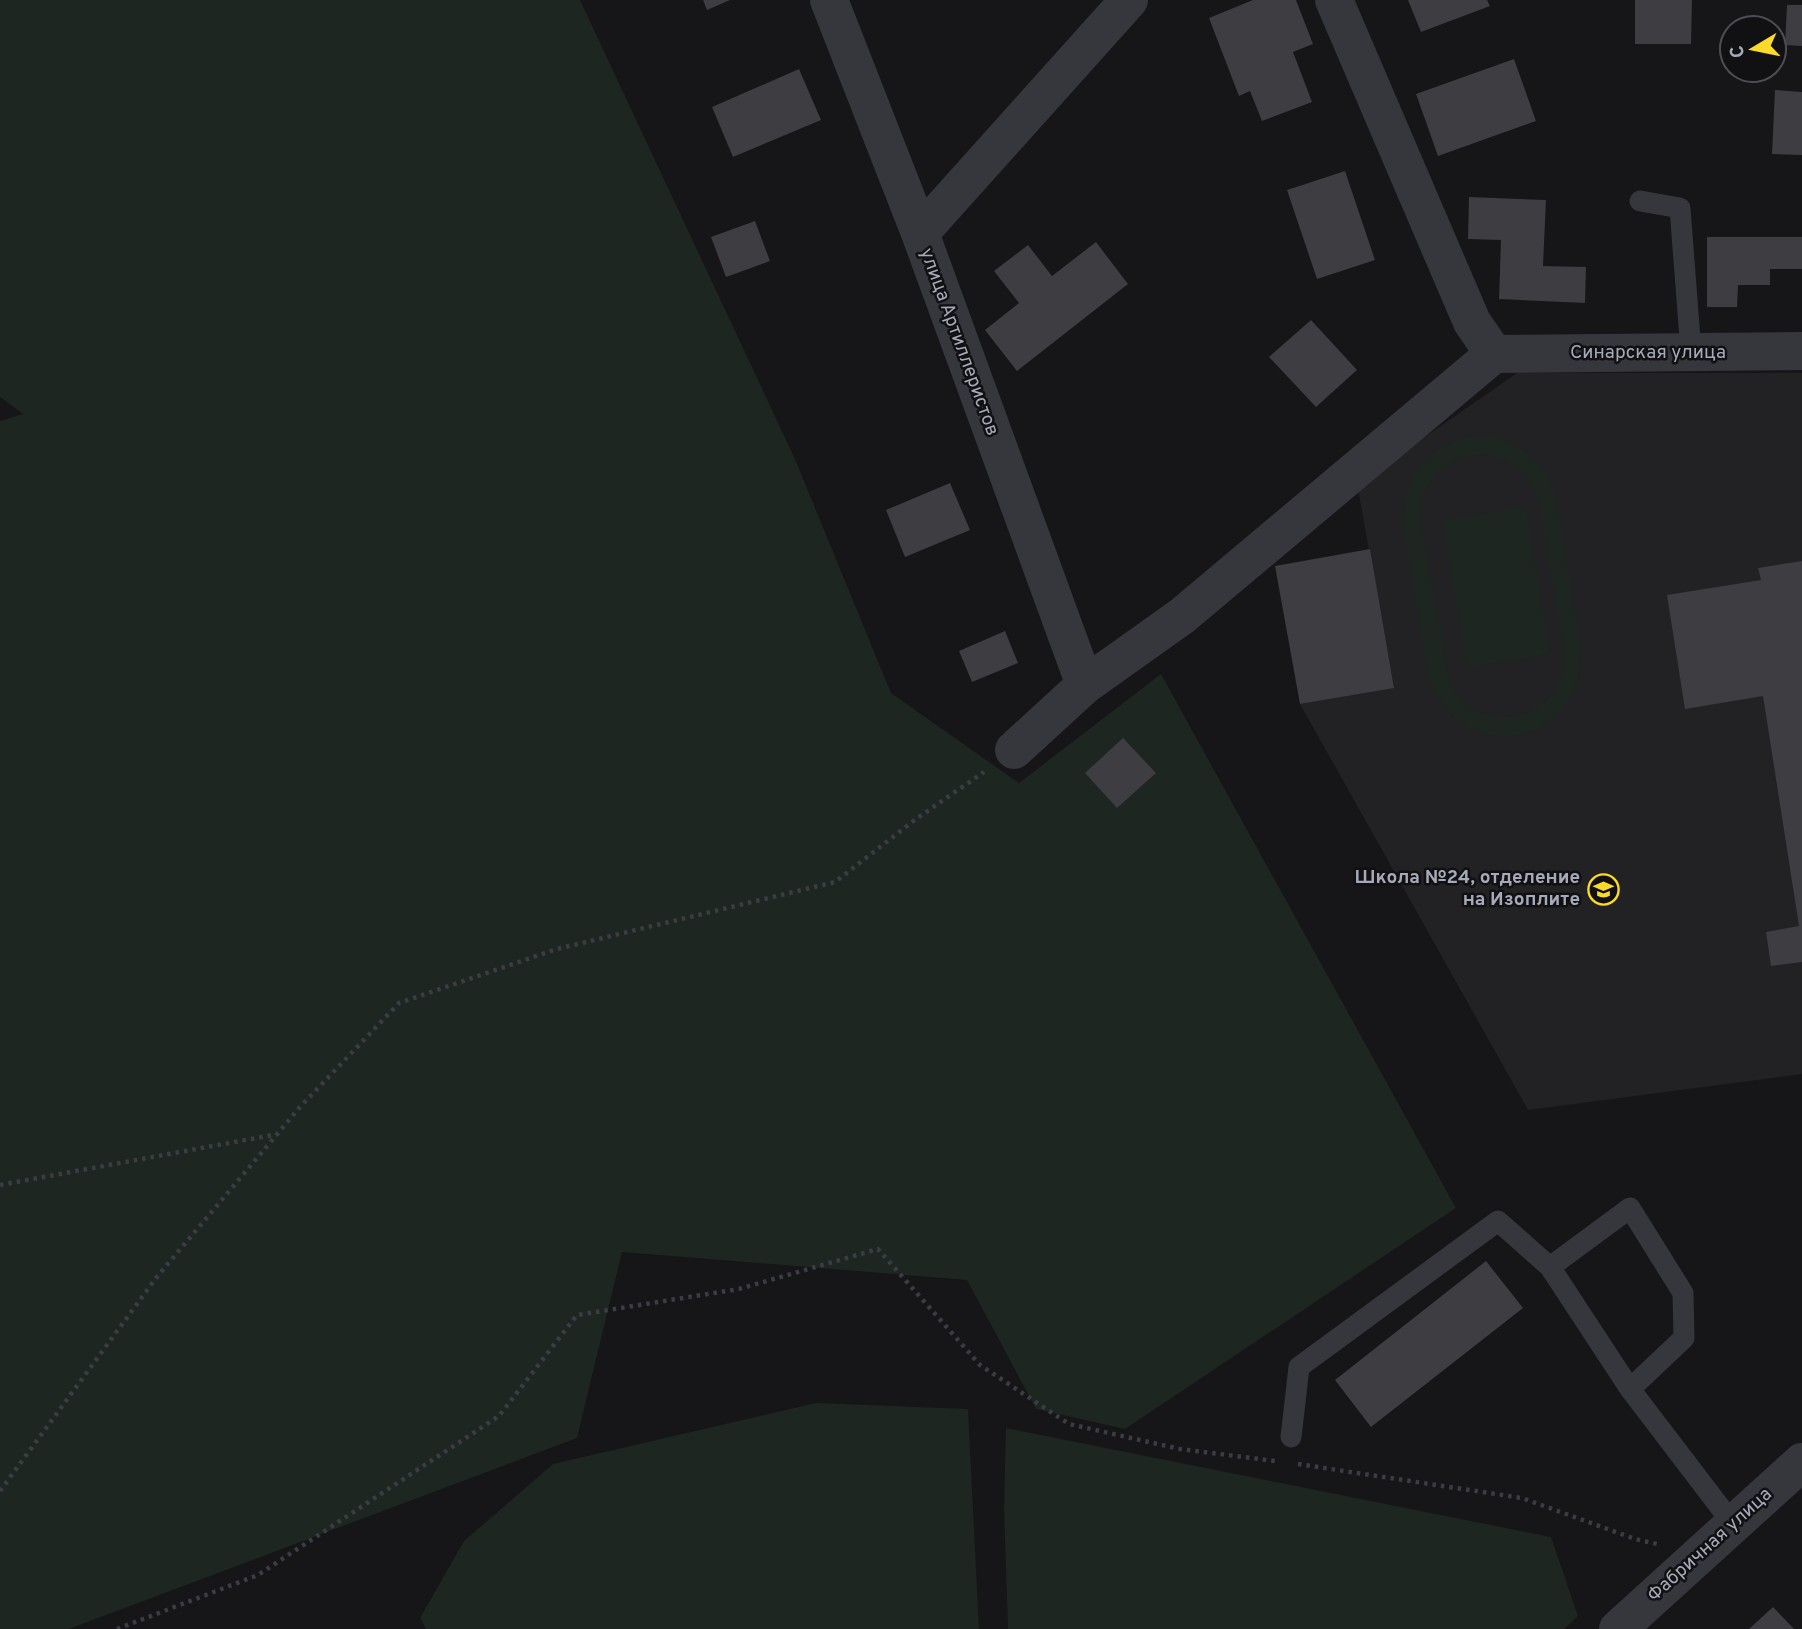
<svg xmlns="http://www.w3.org/2000/svg" width="1802" height="1629" font-family="Overpass,sans-serif">
	<style>
		.built { fill: #222124 }
		.green { fill: #1d2620; fill-rule: evenodd }
		.building { fill: #3d3d42 }
		.lines { fill: none; stroke-linecap: round; stroke-linejoin: round }
		.path { stroke: #3c3d44; stroke-width: 4.5; stroke-dasharray: 3.5 5; stroke-linecap: butt }
		.service { stroke: #36363d; stroke-width: 21 }
		.minor { stroke: #36363d; stroke-width: 38 }
		.tertiary { stroke: #36363d; stroke-width: 38 }
		.labels { text-anchor: middle; dominant-baseline: central; stroke-width: 5; stroke-linejoin: round; paint-order: stroke }
		.street-label { font-size: 19px; fill: #a6a9b8; stroke: #111012 }
		.poi-label { font-size: 19px; font-weight: bold; fill: #a6a9b8; stroke: #111012; text-anchor: end }
	</style>
	<rect width="100%" height="100%" fill="#161517"/>
	<!-- built -->
	<path class="built" d="M1517,373H1802V1074L1528,1110L1300,704L1394,687L1357,484Z"/>
	<!-- green -->
	<path class="green" d="M0,0H580L795,459L891,693L1019,783L1161,674L1456,1208L1125,1429L1036,1409L967,1280L622,1252L577,1438L69,1629H0V421L23,414L0,397Z
		M1488,436C1527,445 1546,462 1557,501L1581,645C1585,751 1457,772 1427,671L1403,527C1401,471 1431,438 1488,436ZM1470,455C1509,454 1528,470 1540,506L1563,647C1563,657 1564,668 1560,679C1548,715 1501,728 1470,707C1461,701 1456,692 1450,683L1421,525C1420,487 1434,466 1470,455Z
		M1526,506L1550,654L1467,668L1442,520Z
		M816,1403L968,1409L979,1629H426L420,1618L464,1541L553,1464Z
		M1006,1428L1551,1537L1578,1616L1564,1629H1008L1004,1509Z"/>
	<!-- building -->
	<path class="building" d="M703,0H730L707,10Z
		M1253,0H1296L1313,44L1293,52L1312,102L1262,121L1250,91L1239,96L1209,18Z
		M1408,0H1487L1490,6L1421,32Z
		M1635,0H1692L1691,44H1635Z
		M1787,5H1802V46L1785,45Z
		M1514,59L1536,121L1438,156L1416,94Z
		M799,69L821,120L733,157L712,107Z
		M1775,90L1802,92V155L1772,154Z
		M1345,171L1375,260L1317,279L1287,190Z
		M1469,197L1546,200L1543,266L1586,267L1585,303L1499,299L1501,240L1468,239Z
		M755,221L770,261L726,277L711,237Z
		M1707,237H1802V269H1770V285H1738L1737,307H1707Z
		M1096,242L1128,284L1017,371L985,330L1019,303L994,271L1028,245L1052,276Z
		M1311,320L1357,370L1316,407L1269,357Z
		M950,483L970,530L905,557L886,510Z
		M1370,549L1394,688L1300,704L1275,566Z
		M1802,561V962L1771,966L1766,932L1799,926L1763,696L1685,709L1667,595L1761,580L1758,568Z
		M1005,631L1018,663L972,682L959,651Z
		M1123,738L1156,773L1117,808L1085,773Z
		M1486,1261L1523,1308L1371,1427L1335,1380Z
		M1773,1607L1794,1629H1749Z"/>
	<g class="lines">
		<!-- path -->
		<path class="path" d="M0,1185L278,1134
			M1298,1464L1522,1498L1635,1539L1657,1544
			M0,1491L156,1278L300,1107L399,1003L557,949L835,882L916,819L984,772
			M117,1629L258,1575L499,1416L577,1315L739,1289L878,1249L980,1365L1069,1424L1180,1449L1275,1461"/>
		<!-- service -->
		<path class="service" d="M1640,201L1680,208L1691,352
			M1550,1267L1630,1208L1683,1293L1684,1338L1630,1389L1733,1524
			M1291,1437L1299,1367L1498,1221L1550,1267L1630,1389"/>
		<!-- minor -->
		<path class="minor" d="M829,0L920,233L1085,685
			M1334,0L1472,322L1494,354
			M920,233L1129,0
			M1494,354L1802,351
			M1014,750L1085,685L1182,616L1494,354"/>
		<!-- tertiary -->
		<path class="tertiary" d="M1618,1629L1802,1462"/>
	</g>
	<!-- icons -->
	<defs>
		<symbol id="school-ring" viewBox="-11 -11 22 22"><circle r="9.5" fill="#111012" stroke="#fbdb29" stroke-width="1.5"/><path d="M0-5L7-2L0 1L-7-2ZM-4 1L0 2.5L4 1V4Q0 6-4 4Z" fill="#fbdb29"/></symbol>
	</defs>
	<g fill-rule="evenodd">
		<use href="#school-ring" x="1586" y="872" width="35" height="35"/>
	</g>
	<g class="labels">
		<!-- street labels -->
		<g class="street-label">
			<text transform="translate(959 342) rotate(70)">улица Артиллеристов</text>
			<text x="1648" y="353">Синарская улица</text>
			<text transform="translate(1710 1545) rotate(-42)">Фабричная улица</text>
		</g>
		<!-- poi labels -->
		<g class="poi-label">
			<text x="1580" y="878">Школа №24, отделение<tspan x="1580" dy="22">на Изоплите</tspan></text>
		</g>
	</g>
	<!-- north arrow -->
	<g transform="translate(1753 49) rotate(260)"><circle r="33" fill="#111012" stroke="#4d4d54" stroke-width="2"/>
	<path d="M0-5L12 26L0 18L-12 26Z" fill="#fbdb29"/>
	<text y="-10" font-size="19" font-weight="bold" text-anchor="middle" fill="#a6a9b8">С</text>
	</g>
</svg>
